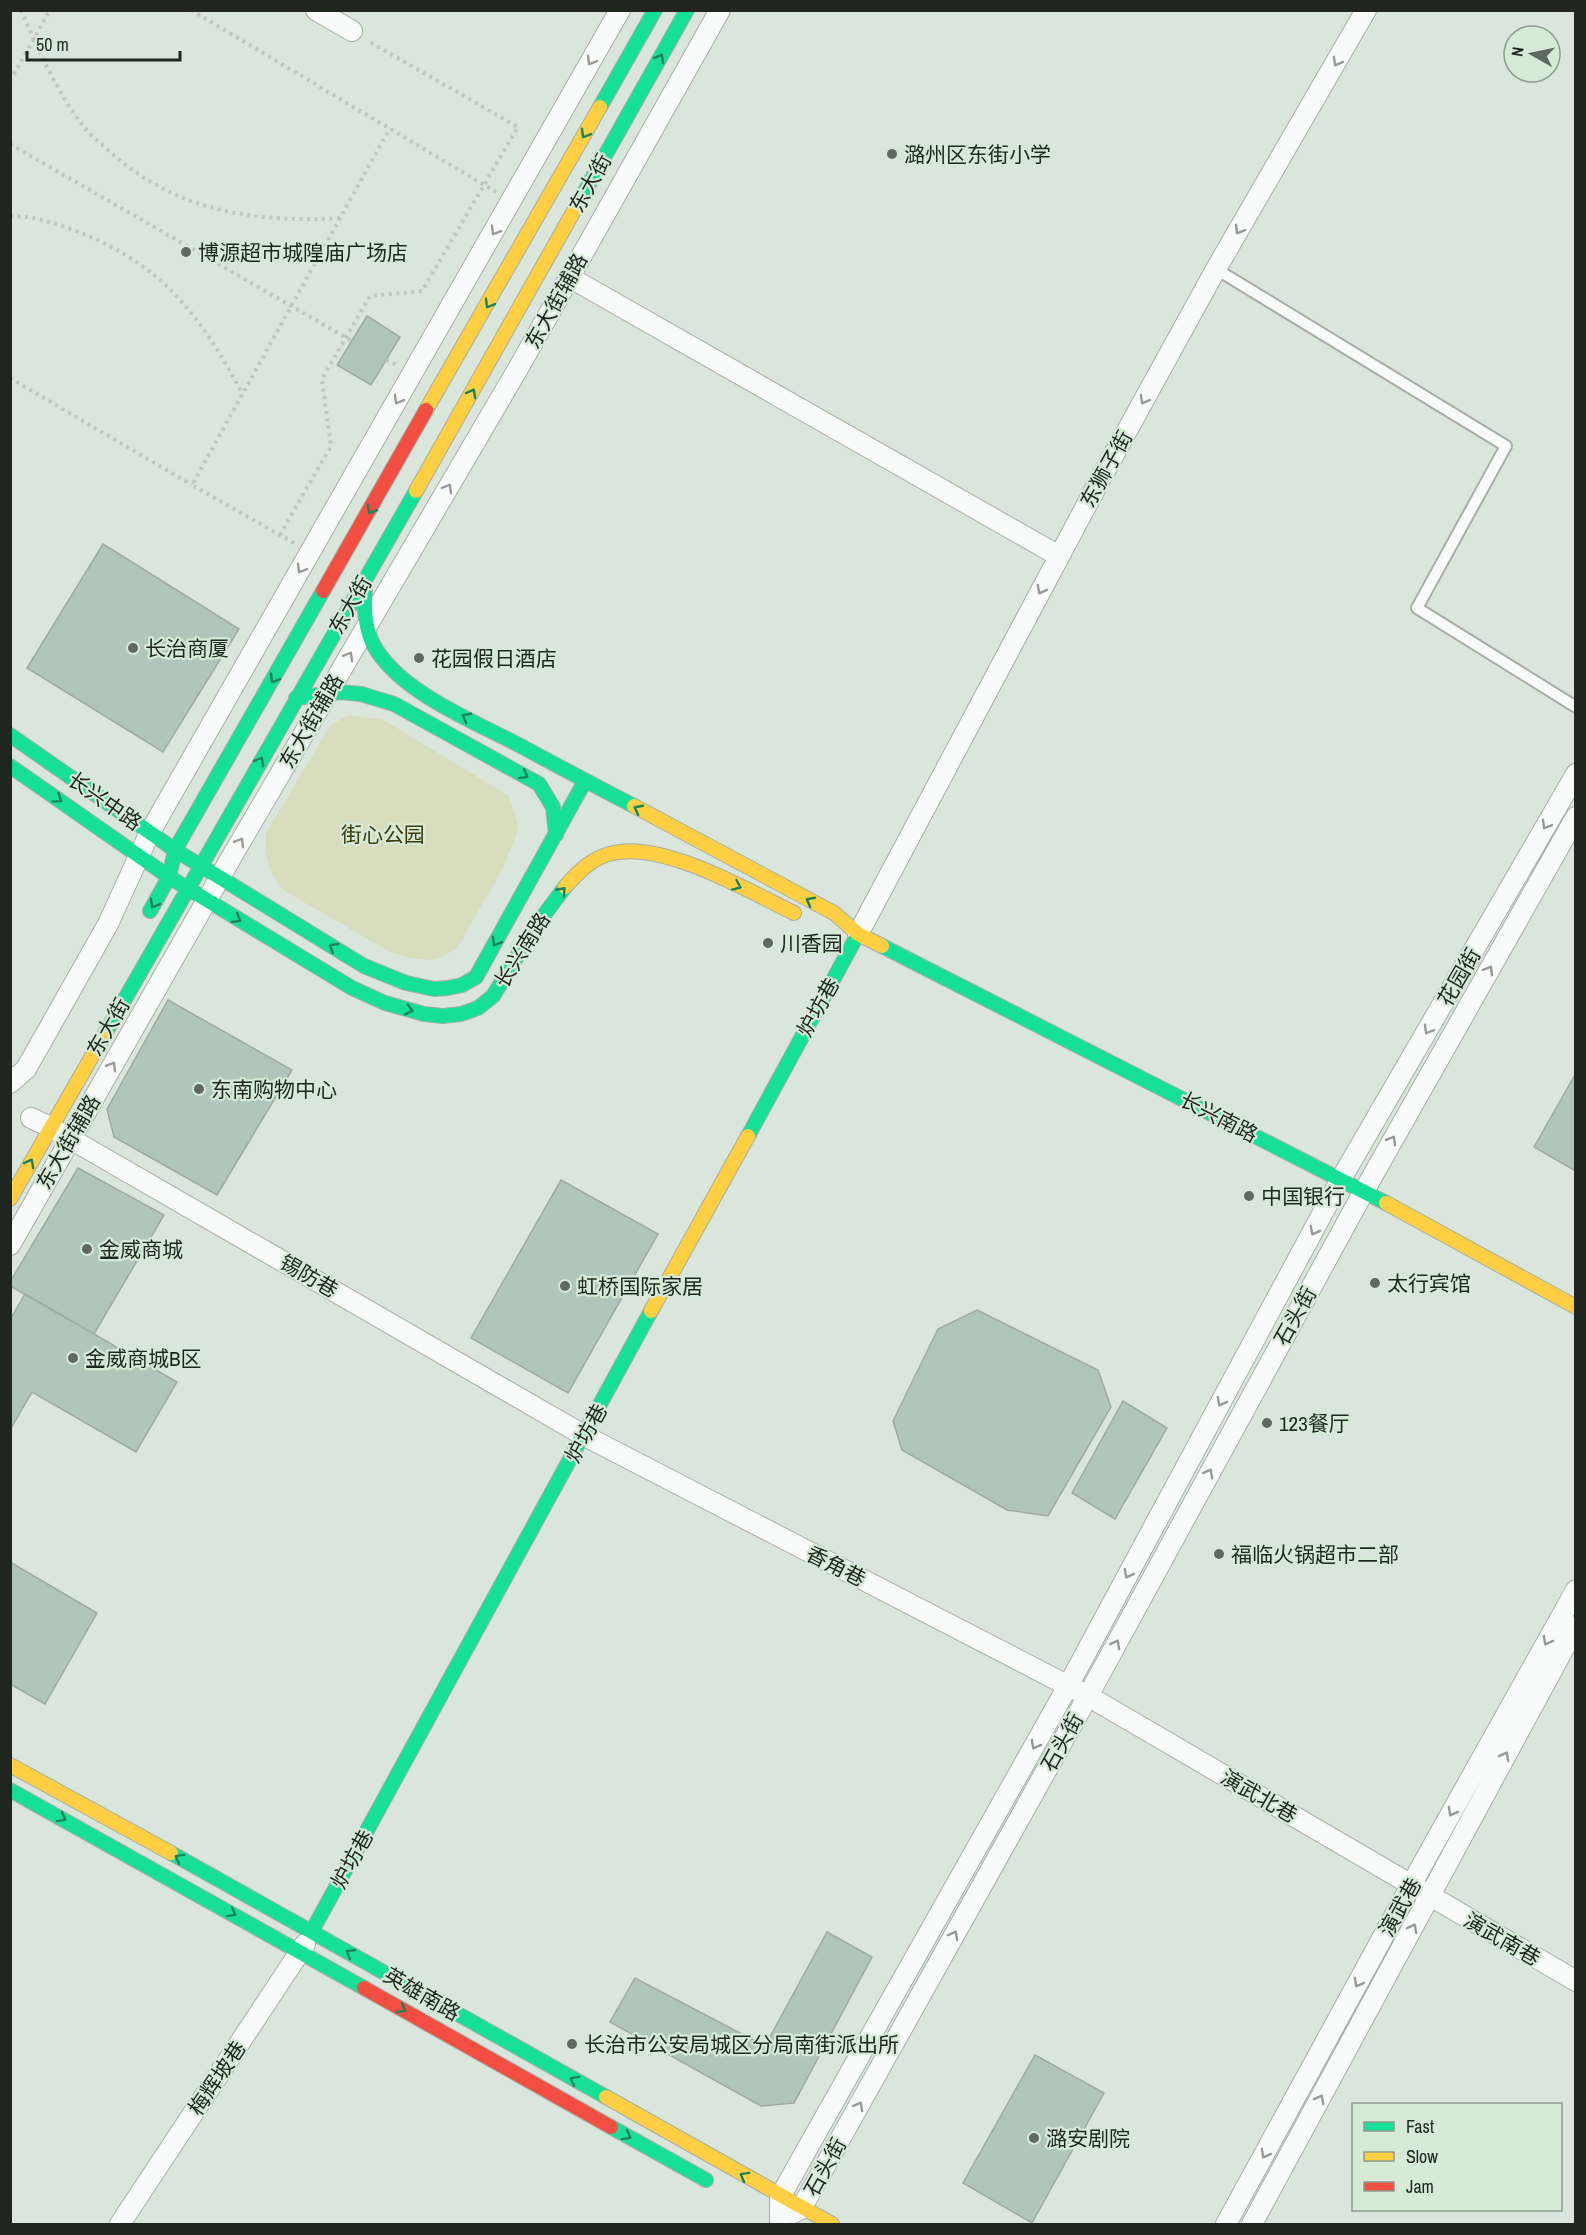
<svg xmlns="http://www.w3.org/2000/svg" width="1586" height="2235" font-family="'Archivo Narrow','Noto Sans SC',sans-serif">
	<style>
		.green { fill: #d7ddbd }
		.building { fill: #b2c5ba; stroke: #a0aaa3; stroke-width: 1.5 }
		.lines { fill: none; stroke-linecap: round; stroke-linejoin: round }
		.lane-casing { stroke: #a6aea7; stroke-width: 14 }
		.street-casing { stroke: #a6aea7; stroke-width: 22 }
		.fast-casing { stroke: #a6aea7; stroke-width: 16 }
		.slow-casing { stroke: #a6aea7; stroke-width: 16 }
		.jam-casing { stroke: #a6aea7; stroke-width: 16 }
		.path { stroke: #c1c5c1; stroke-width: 4; stroke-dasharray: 3 4.5; stroke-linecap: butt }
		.lane { stroke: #f9fbfa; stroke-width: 10 }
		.street { stroke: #f9fbfa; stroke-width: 20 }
		.fast { stroke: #16e098; stroke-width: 14 }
		.slow { stroke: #ffcf43; stroke-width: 14 }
		.jam { stroke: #f24e42; stroke-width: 14 }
		.oneway { stroke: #1a835c }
		.oneway2 { stroke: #979b97 }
		.poi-dot { fill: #606961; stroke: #d6ead7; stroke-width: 2 }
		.labels { text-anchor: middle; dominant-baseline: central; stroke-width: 4.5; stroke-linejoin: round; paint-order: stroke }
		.poi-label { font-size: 21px; fill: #1f261f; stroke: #d6ead7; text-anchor: start }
		.street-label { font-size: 21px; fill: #1f261f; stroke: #d6ead7 }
		.park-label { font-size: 21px; fill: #3a3b09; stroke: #d6ead7 }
	</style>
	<rect width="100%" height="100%" fill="#dae6db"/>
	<!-- green -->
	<path class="green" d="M348,715L382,719L509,796L518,825L515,839L500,873L457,948L442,957L430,960L410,958L390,952L283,890C269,871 265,858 265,835L330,726Z"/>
	<!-- building -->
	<path class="building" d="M367,316L400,337L371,385L337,365Z
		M103,544L239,629L163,752L27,668Z
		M168,1000L292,1070L217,1195L114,1137L107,1109Z
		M1576,1073V1168L1574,1170L1534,1147Z
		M78,1168L164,1215L94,1334L10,1286V1282Z
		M561,1180L658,1234L568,1393L471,1338Z
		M25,1294L177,1382L136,1452L32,1392L10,1430V1320Z
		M977,1310L1098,1370L1111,1407L1048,1516L1007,1510L902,1450L893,1421L938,1329Z
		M1123,1401L1167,1428L1115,1519L1072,1493Z
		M10,1562L97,1613L45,1704L10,1684Z
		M827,1932L872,1957L794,2103L761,2106L610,2022L635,1978L765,2046Z
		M1035,2055L1104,2093L1032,2223L963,2183Z"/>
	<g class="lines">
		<defs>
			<path id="lane" d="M1216,269L1506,446L1417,608L1576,707"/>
			<path id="street" d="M316,10L352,31
				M569,277L1059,556
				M858,934L1101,478L1216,269L1366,10
				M10,1083L26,1069L108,924L150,832L620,10
				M31,1118L50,1127L585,1436L1088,1696L1576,1981
				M10,1245L235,851L519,367L720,10
				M793,2213L801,2209L1088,1696L1364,1191L1576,817
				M780,2221V2197L1068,1686L1341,1179L1576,774
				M120,2224L305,1944
				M1226,2224L1426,1858L1576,1590
				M1252,2224L1576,1626"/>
			<path id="fast" d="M600,107L655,10
				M575,209L687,10
				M365,581C365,602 363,624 373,644C398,691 471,720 517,744C556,765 595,786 634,806
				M296,698L340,692L361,694L394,704L539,784L553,807L556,835
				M10,735L175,850L364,966L406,983L434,989L448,988L462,985L476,977L585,781
				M10,766L169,877L352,988L385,1003L424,1014L443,1016L461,1014L478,1008L493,996L535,927L565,887
				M150,911L169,877L175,850L323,591
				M882,946L1386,1203
				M106,1032L416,491
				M748,1136L858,934
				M10,1790L364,1988
				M171,1853L606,2097
				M312,1931L651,1311
				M611,2127L706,2180"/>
			<path id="slow" d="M426,410L600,107
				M416,491L575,209
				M634,806L834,913L858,934L882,946
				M565,887C578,872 593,857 613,853C663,841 749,891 794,913
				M10,1199L106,1032
				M1386,1203L1576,1307
				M651,1311L748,1136
				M10,1765L171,1853
				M606,2097L832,2224"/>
			<path id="jam" d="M323,591L426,410
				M364,1988L611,2127"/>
		</defs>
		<!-- lane casing -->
		<use href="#lane" class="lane-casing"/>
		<!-- street casing -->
		<use href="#street" class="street-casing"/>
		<!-- fast casing -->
		<use href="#fast" class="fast-casing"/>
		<!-- slow casing -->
		<use href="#slow" class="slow-casing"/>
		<!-- jam casing -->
		<use href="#jam" class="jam-casing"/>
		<!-- path -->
		<path class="path" d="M21,10C38,50 57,92 84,127C90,135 99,142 107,149C174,211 252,223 340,218
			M191,10L496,192
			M10,81L50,10
			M10,144L352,341
			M10,216C35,216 58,224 81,233C164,266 201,317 242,393
			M386,360L397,365
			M10,378L192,485
			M280,535L331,446L322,379L370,296L422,291L518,127L368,41
			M294,543L192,485L390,128"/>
		<!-- lane -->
		<use href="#lane" class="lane"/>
		<!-- street -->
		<use href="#street" class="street"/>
		<!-- fast -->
		<use href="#fast" class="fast"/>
		<!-- slow -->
		<use href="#slow" class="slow"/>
		<!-- jam -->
		<use href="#jam" class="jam"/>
	</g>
	<!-- one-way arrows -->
	<defs><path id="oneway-chevron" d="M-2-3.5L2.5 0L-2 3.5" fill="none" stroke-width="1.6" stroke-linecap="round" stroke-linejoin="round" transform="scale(1.5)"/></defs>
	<g class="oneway">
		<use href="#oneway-chevron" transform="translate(660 58) rotate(-61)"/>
		<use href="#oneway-chevron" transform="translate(585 134) rotate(120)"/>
		<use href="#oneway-chevron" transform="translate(489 304) rotate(120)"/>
		<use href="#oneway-chevron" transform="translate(472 393) rotate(-61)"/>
		<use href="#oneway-chevron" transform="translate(371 510) rotate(120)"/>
		<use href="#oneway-chevron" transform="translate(274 679) rotate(120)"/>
		<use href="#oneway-chevron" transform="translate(466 717) rotate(-152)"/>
		<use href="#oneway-chevron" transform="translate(260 761) rotate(-60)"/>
		<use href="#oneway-chevron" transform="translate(524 775) rotate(29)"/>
		<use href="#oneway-chevron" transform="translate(58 799) rotate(35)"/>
		<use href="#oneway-chevron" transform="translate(638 809) rotate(-152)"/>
		<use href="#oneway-chevron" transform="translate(737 886) rotate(24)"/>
		<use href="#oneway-chevron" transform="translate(562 891) rotate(-48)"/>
		<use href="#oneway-chevron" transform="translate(810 901) rotate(-152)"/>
		<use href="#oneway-chevron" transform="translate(154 904) rotate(120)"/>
		<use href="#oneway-chevron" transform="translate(237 919) rotate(31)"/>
		<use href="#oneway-chevron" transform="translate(496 942) rotate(120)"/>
		<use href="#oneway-chevron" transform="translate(333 947) rotate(-149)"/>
		<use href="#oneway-chevron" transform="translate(409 1010) rotate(14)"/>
		<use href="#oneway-chevron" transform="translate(30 1163) rotate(-61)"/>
		<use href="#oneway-chevron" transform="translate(62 1818) rotate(29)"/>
		<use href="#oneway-chevron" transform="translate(179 1858) rotate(-151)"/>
		<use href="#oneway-chevron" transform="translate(232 1913) rotate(29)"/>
		<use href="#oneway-chevron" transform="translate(350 1953) rotate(-150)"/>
		<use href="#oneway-chevron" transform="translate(402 2009) rotate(30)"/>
		<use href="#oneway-chevron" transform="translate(574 2080) rotate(-151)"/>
		<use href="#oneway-chevron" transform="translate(627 2136) rotate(29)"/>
		<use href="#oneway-chevron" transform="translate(744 2176) rotate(-151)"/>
	</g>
	<g class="oneway2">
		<use href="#oneway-chevron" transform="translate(591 61) rotate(120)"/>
		<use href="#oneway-chevron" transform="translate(1337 62) rotate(119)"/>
		<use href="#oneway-chevron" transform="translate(1239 230) rotate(120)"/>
		<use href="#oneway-chevron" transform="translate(495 231) rotate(120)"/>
		<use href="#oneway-chevron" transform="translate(398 400) rotate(120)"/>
		<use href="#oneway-chevron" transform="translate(1144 400) rotate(119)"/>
		<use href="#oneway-chevron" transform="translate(448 488) rotate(-60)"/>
		<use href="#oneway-chevron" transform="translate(301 569) rotate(120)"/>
		<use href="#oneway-chevron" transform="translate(1041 590) rotate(118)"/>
		<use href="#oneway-chevron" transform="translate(349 656) rotate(-60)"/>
		<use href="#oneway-chevron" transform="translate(1546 825) rotate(120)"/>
		<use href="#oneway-chevron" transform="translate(240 842) rotate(-60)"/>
		<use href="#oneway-chevron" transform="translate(1489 970) rotate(-60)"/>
		<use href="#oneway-chevron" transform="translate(1428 1030) rotate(120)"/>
		<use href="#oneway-chevron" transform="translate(112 1066) rotate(-60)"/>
		<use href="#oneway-chevron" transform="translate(1392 1140) rotate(-60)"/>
		<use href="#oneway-chevron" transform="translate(1314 1231) rotate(118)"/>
		<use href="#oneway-chevron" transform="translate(1221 1402) rotate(118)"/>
		<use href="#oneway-chevron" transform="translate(1209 1473) rotate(-61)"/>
		<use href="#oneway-chevron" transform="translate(1128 1574) rotate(118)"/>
		<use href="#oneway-chevron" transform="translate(1547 1641) rotate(119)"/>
		<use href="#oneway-chevron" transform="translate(1116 1644) rotate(-61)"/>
		<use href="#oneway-chevron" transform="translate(1035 1745) rotate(119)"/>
		<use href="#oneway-chevron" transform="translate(1505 1756) rotate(-62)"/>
		<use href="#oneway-chevron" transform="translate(1452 1812) rotate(119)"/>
		<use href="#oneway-chevron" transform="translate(1413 1928) rotate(-62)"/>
		<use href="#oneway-chevron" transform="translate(954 1935) rotate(-61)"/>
		<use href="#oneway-chevron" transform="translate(1358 1983) rotate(119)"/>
		<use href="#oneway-chevron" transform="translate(1320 2099) rotate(-62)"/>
		<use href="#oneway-chevron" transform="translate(859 2106) rotate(-61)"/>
		<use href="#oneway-chevron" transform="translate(1265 2154) rotate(119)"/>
	</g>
	<!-- markers -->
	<g class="poi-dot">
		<circle cx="892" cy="154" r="6"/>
		<circle cx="186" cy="252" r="6"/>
		<circle cx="133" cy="648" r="6"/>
		<circle cx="419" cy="658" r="6"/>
		<circle cx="768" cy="943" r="6"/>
		<circle cx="199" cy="1089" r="6"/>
		<circle cx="1249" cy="1196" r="6"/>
		<circle cx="87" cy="1249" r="6"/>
		<circle cx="1375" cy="1283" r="6"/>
		<circle cx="565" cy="1286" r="6"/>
		<circle cx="73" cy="1358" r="6"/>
		<circle cx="1267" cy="1423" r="6"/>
		<circle cx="1219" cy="1554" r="6"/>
		<circle cx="572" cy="2044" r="6"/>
		<circle cx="1034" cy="2138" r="6"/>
	</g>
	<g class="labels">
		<!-- poi labels -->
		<g class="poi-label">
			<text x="904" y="154">潞州区东街小学</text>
			<text x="198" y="252">博源超市城隍庙广场店</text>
			<text x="145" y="648">长治商厦</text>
			<text x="431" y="658">花园假日酒店</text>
			<text x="780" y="943">川香园</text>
			<text x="211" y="1089">东南购物中心</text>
			<text x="1261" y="1196">中国银行</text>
			<text x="99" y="1249">金威商城</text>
			<text x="1387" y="1283">太行宾馆</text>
			<text x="577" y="1286">虹桥国际家居</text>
			<text x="85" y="1358">金威商城B区</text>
			<text x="1279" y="1423">123餐厅</text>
			<text x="1231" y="1554">福临火锅超市二部</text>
			<text x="584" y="2044">长治市公安局城区分局南街派出所</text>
			<text x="1046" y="2138">潞安剧院</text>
		</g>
		<!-- street labels -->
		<g class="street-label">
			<text transform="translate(590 183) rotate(-61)">东大街</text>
			<text transform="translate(556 301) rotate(-61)">东大街辅路</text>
			<text transform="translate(1106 469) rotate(-61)">东狮子街</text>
			<text transform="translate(350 605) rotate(-60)">东大街</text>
			<text transform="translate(311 721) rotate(-60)">东大街辅路</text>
			<text transform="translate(105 801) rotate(35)">长兴中路</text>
			<text transform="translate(522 950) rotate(-58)">长兴南路</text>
			<text transform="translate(1459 977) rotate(-60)">花园街</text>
			<text transform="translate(818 1007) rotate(-61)">炉坊巷</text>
			<text transform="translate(108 1027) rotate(-60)">东大街</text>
			<text transform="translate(1219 1117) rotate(27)">长兴南路</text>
			<text transform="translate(68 1142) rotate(-60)">东大街辅路</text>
			<text transform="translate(309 1276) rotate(30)">锡防巷</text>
			<text transform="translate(1295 1316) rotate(-61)">石头街</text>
			<text transform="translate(586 1433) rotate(-61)">炉坊巷</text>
			<text transform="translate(836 1566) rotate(27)">香角巷</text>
			<text transform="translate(1062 1742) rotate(-61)">石头街</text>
			<text transform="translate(1259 1796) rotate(30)">演武北巷</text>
			<text transform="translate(352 1859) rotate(-61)">炉坊巷</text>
			<text transform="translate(1400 1907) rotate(-61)">演武巷</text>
			<text transform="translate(1502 1939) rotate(30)">演武南巷</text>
			<text transform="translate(422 1994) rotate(30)">英雄南路</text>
			<text transform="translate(217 2078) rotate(-56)">梅辉坡巷</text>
			<text transform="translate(825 2167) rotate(-61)">石头街</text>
		</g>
		<!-- park labels -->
		<g class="park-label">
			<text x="383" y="834">街心公园</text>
		</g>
	</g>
	<!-- border -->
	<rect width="1586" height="2235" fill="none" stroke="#1f261f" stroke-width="24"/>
	<!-- legend -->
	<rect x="1352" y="2103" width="210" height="108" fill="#d6ead7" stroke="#8d9c8d" stroke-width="1.5"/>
	<rect x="1364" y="2122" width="30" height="9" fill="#16e098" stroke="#8d9c8d" stroke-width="1.5"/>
	<text x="1406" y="2133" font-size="18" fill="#1f261f">Fast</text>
	<rect x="1364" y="2152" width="30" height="9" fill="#ffcf43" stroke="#8d9c8d" stroke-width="1.5"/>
	<text x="1406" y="2163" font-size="18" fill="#1f261f">Slow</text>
	<rect x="1364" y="2182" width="30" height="9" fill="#f24e42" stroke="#8d9c8d" stroke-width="1.5"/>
	<text x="1406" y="2193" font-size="18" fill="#1f261f">Jam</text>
	<!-- north arrow -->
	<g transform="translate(1532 54) rotate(279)"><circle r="28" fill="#d6ead7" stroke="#8d9c8d" stroke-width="1.5"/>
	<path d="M0-4.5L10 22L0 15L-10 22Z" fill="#606961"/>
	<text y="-9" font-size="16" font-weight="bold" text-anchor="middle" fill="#1f261f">N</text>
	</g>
	<!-- scale -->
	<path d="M27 51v9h153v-9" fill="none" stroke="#1f261f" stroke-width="3"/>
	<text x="36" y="51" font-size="18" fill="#1f261f" stroke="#d6ead7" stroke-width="4.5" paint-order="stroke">50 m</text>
</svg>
